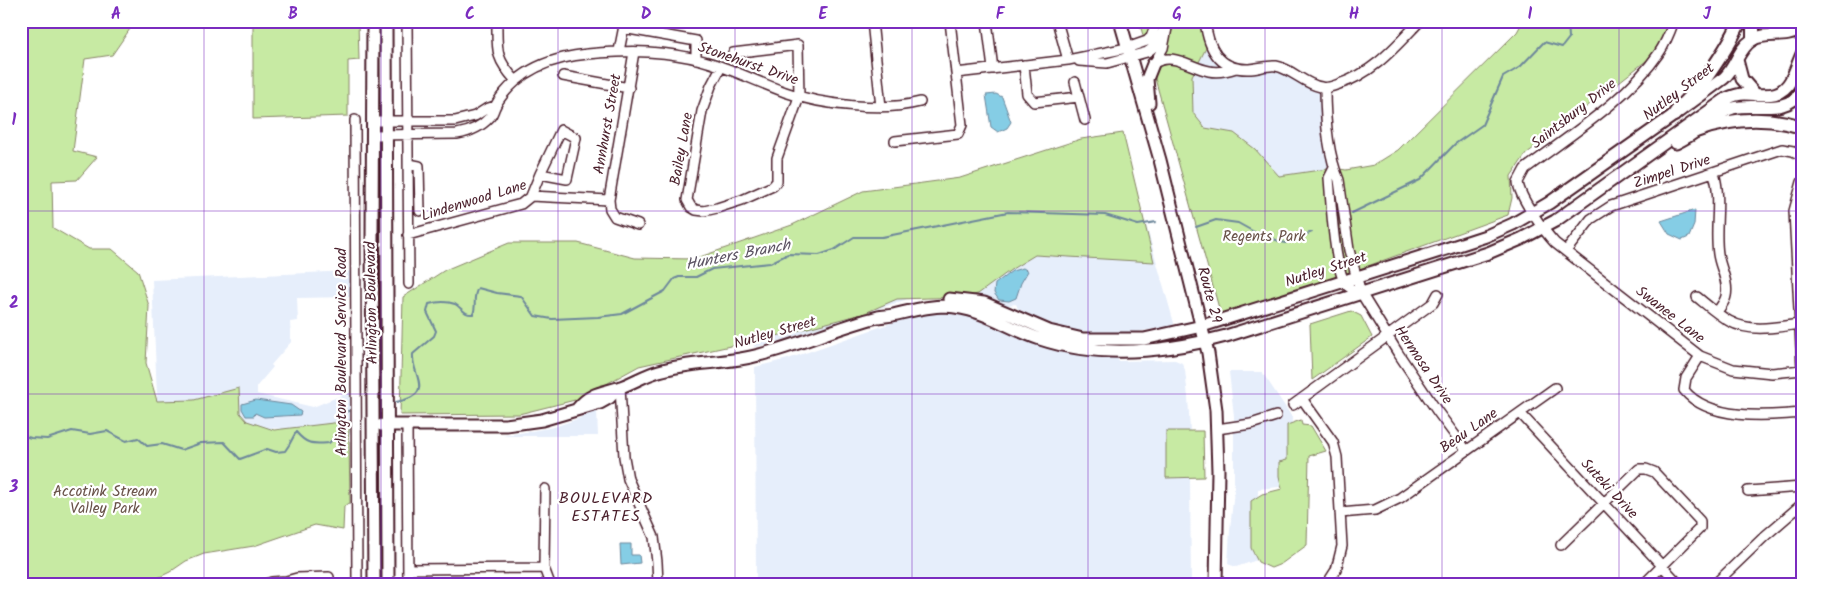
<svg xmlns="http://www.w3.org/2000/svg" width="1823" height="605" font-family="Kalam,sans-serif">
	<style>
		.built { fill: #e6eefb }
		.green { fill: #c7eaa3; stroke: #888467 }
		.water { fill: #85cde5; stroke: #6d879b }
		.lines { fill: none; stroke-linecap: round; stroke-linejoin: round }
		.stream { stroke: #6d879b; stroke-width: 2 }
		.minor-casing { stroke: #4a1f2b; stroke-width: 12 }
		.major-casing { stroke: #4a1f2b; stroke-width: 15 }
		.highway-casing { stroke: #4a1f2b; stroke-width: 16 }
		.minor { stroke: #fff; stroke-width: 9 }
		.major { stroke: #fff; stroke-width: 11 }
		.highway { stroke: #fff; stroke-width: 12 }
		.grid { fill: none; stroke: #7b2cbf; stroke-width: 1; stroke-opacity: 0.55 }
		.labels { text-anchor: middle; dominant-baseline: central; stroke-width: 4.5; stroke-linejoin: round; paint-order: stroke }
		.street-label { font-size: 15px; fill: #4a1f2b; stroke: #fff }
		.park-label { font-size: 15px; fill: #695249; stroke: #fff }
		.water-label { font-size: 16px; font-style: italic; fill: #5c5363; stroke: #fff }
		.neighbourhood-label { font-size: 16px; letter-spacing: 1px; fill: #4a1f2b; stroke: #fff }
		.neatline { fill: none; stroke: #7b2cbf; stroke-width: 2 }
		.grid-label { font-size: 16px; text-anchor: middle; font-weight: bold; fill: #7b2cbf }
	</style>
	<rect width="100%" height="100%" fill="#fff"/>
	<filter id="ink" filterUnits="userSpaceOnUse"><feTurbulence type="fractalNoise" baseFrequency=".02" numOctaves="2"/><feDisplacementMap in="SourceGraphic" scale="10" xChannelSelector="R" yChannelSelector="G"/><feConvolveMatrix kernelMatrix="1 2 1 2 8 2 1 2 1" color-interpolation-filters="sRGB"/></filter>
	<g filter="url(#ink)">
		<!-- built -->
		<path class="built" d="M1209,42L1229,65L1275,66L1321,88L1334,168L1278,176L1255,149L1234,133L1205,128L1193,113L1192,76Z
			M1145,221L1174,323L1173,326L1136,332L1100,333L1078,331L1055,325L1031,316L1018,309L1016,304L1007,305L990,299L969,295L911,298L770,344L754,347V270Z
			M350,271V297L297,298L298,321L290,322L291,342L271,365L273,367L257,386V394L313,407L350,392V435L158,418L152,280Z
			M942,313L960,315L978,319L1024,340L1059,351L1086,355L1118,356V361L1175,360L1182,363L1185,370L1188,397L1190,431L1166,432V477L1190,478L1191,584H756L755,367L788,359L897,321L924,315Z
			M1229,372H1262L1292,417L1289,486L1258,489L1257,560L1236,567L1228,564L1230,530L1234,490V416Z
			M597,410L598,436H502L554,427L580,418Z"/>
		<!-- green -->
		<path class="green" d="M21,21H140L132,26L112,55L85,59L73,151L97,157L77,180L52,181L53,228L89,249H112L138,271L149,306L146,363L157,401L194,400L239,388L240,413L247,421L274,430L350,421L348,440L349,441L350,503L344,506L343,530L315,525L254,546L204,554L186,561L170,572L145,584H21Z
			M253,21H358L359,60L348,61V116L253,119Z
			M1139,21H1205L1209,42L1192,76L1193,113L1205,128L1234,133L1255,149L1279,176L1334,168L1346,170L1374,165L1398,150L1517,32L1523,21H1667L1666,29L1651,57L1619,82L1613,89L1603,94L1526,154L1511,176L1512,198L1508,215L1222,319Z
			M1123,133L1154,262L1035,255L1012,269L978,294L963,297L897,299L865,313L785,334L639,366L579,399L519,414L400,415L403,297L445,270L509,243H578L635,258L694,259L792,225L863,191L960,178L1081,139Z
			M1351,311L1361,316L1372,337L1312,380L1310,324Z
			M1301,420L1302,425L1311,426L1326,451L1309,456L1307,545L1281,564L1271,568L1258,562L1251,548V501L1262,494L1282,489L1279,476V462L1287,460V425Z
			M1166,431H1203L1204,477L1166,478Z"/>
		<!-- water -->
		<path class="water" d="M996,94L1002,97L1011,122L1007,128L998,132L991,127L986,95Z
			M1695,210L1694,225L1689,237L1682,240L1669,234L1661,221Z
			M1023,268L1028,271L1021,283L1016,298L1009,301L999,300L994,293L995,284L1012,271Z
			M256,400L291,405L301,412L300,415L264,417L255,413L254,416H246L242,409V404Z
			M620,544H631V555H639L640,563L621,565Z"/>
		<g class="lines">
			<!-- stream -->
			<path class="stream" d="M1352,213L1420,180L1455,144L1482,125L1503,77L1520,67L1544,42L1562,47L1569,38L1568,21
				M1196,227L1216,220L1238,223L1256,233L1285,243L1312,232
				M396,402C437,394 411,376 413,354L434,336L436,331L427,312L429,304C436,302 447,301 455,304C462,308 464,315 473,314C477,305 472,297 478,288L497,293L521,296L535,316L552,319L598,317L622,314L665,291L674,279L679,277H696L712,269L770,263L788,254L819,255L834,250L854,237H882L1008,212L1105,215L1138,225L1156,222
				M21,435L31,438L47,439L72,431L90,434L107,431L126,441L138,438L147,446L162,444L181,450L201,443L224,442L240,459L267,449L276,452L285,451L289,445L296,432C307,445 312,444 329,443L336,436L342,412L349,411"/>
			<defs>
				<path id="minor" d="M407,21L409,284
					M497,21C497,51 495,58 516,81
					M872,21L881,107
					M987,21L993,69
					M1057,21L1068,60
					M1205,21C1208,47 1218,70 1249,69C1257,69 1267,65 1276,66C1292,69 1304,84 1321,87C1327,89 1333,86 1339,84C1374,73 1396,46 1420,21
					M1674,21C1670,32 1666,43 1659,53C1627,100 1570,135 1525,169L1518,182C1519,197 1544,231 1555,243L1700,356L1733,369L1772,373L1802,370
					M623,28L696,41V59
					M619,51L625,21
					M634,52L609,200L610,209L615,217L638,225
					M1079,61L1107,63L1147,52C1159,45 1162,33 1167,21
					M1155,62L1163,48L1167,28
					M1153,64C1172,51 1189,67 1209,71C1218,73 1227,71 1236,68
					M1024,65L1027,94L1034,102L1079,97
					M721,67L711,86L702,111L687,200L691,207L696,210L704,211L717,208L742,200L773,186L777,181V158L799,97L798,45L733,53
					M956,73L1068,60L1127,48L1147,41L1151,37L1157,21
					M563,76L629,88
					M1075,82L1085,120
					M1325,88C1325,118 1327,152 1339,180L1349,250L1361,293L1398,353L1437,411L1466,450
					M355,120L357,584
					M373,121H455L475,116L486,109L495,106
					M561,130L576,138L567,179L540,174Z
					M373,135L457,134C470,132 481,127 490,117C493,114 493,111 495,107C499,98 509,87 516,81C543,57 583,53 617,52C647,50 682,54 711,63C736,71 760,83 785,92C821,105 882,112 920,102
					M895,141L958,134L962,125L950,21
					M409,164L419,166L420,211
					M1334,168L1329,178C1331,201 1334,265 1345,283C1348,289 1355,290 1361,293
					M1714,173C1722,200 1714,227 1718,254C1720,268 1729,282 1726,296C1725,302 1720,307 1717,312
					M1802,182L1794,211L1802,369
					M531,196L540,174
					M408,235L521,204L531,196L609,200
					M1566,251L1591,219L1611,206L1782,149L1793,151L1802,156
					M1697,297C1707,305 1718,315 1729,321C1751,333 1777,327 1799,324
					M1700,356L1686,378L1684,390C1709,421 1767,416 1802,413
					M620,387L624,457L628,479L654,537L657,562L658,584
					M1303,400L1333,442L1337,457L1342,546L1336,570L1327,584
					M1293,405L1433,303L1438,294
					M1520,413L1679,584
					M407,425L408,584
					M1217,429L1251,424L1276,416
					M545,489L544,568L550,584
					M1748,491L1802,487
					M1340,513L1375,510L1400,498L1555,388
					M1561,545L1639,469H1646L1654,472L1700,521V528L1644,584
					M408,569L544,568
					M266,584L272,582L286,581L297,578L329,577
					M1715,584L1765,536L1802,504"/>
				<path id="major" d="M373,21L372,240L374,584
					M386,21L388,584
					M1120,21L1160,160L1208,353L1216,410L1218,471L1216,584
					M1737,60L1742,79L1756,95
					M1149,103L1147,79L1153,64
					M1676,143C1683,139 1690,136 1696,131C1708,124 1719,111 1733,108C1756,102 1785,116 1802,91
					M949,299L984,303L1049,331L1083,339H1144L1202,326L1446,249L1486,236L1513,224L1549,203L1674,115L1724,78C1736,67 1738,49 1752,40C1765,31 1785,40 1802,29
					M578,408C591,392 603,393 621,387C634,382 645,375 659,371C692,361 727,364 759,355C799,345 838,327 878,317C883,316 888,316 893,315C910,311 926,306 945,306C983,308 1005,327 1040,339C1100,359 1166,352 1226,336L1488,253L1521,239L1555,221L1726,99C1732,96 1738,94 1745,94C1763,94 1780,100 1791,80C1795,72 1798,63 1802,54
					M382,425H506L542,420L600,403L609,398L620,387"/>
				<path id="highway" d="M1753,39V21
					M1674,115C1682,102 1694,94 1703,82C1716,64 1731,42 1740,21
					M1696,131C1730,118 1767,116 1802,127"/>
			</defs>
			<!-- minor casing -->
			<use href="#minor" class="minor-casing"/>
			<!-- major casing -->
			<use href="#major" class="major-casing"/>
			<!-- highway casing -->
			<use href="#highway" class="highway-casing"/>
			<!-- minor -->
			<use href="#minor" class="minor"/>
			<!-- major -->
			<use href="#major" class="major"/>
			<!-- highway -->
			<use href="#highway" class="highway"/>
		</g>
	</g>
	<!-- grid -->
	<path class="grid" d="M204,21V584M381,21V584M558,21V584M735,21V584M912,21V584M1088,21V584M1265,21V584M1442,21V584M1619,21V584M21,211H1802M21,394H1802"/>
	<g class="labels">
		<!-- street labels -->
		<g class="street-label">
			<text transform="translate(748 64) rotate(19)">Stonehurst Drive</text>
			<text transform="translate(1679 92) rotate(-37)">Nutley Street</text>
			<text transform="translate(1574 114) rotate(-38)">Saintsbury Drive</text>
			<text transform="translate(608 124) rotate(-80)">Annhurst Street</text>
			<text transform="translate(682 149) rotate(-80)">Bailey Lane</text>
			<text transform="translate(1672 172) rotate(-18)">Zimpel Drive</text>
			<text transform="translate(474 201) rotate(-17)">Lindenwood Lane</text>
			<text transform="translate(1326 270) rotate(-18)">Nutley Street</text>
			<text transform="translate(1209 295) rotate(75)">Route 29</text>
			<text transform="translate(372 303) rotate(-91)">Arlington Boulevard</text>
			<text transform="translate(1670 315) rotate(38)">Swanee Lane</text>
			<text transform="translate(775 333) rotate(-16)">Nutley Street</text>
			<text transform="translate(342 352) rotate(-90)">Arlington Boulevard Service Road</text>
			<text transform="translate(1423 365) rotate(56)">Hermosa Drive</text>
			<text transform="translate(1469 431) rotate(-35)">Beau Lane</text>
			<text transform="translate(1609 489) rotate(47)">Suteki Drive</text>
		</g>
		<!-- park labels -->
		<g class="park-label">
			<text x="1264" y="237">Regents Park</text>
			<text x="105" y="492">Accotink Stream<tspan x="105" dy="17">Valley Park</tspan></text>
		</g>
		<!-- water labels -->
		<g class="water-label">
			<text transform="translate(738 255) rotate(-11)">Hunters Branch</text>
		</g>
		<!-- neighbourhood labels -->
		<g class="neighbourhood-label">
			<text x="606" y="498">BOULEVARD<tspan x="606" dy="18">ESTATES</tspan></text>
		</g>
	</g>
	<!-- margin -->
	<rect width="1823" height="605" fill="none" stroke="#fff" stroke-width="55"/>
	<rect x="28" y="28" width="1768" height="550" class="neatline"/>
	<g class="grid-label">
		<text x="116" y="19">A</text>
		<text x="293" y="19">B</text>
		<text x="470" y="19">C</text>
		<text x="646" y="19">D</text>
		<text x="823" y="19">E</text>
		<text x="1000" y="19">F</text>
		<text x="1177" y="19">G</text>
		<text x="1354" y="19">H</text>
		<text x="1530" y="19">I</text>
		<text x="1707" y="19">J</text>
		<text x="14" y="125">1</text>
		<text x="14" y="308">2</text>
		<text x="14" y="492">3</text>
	</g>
</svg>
